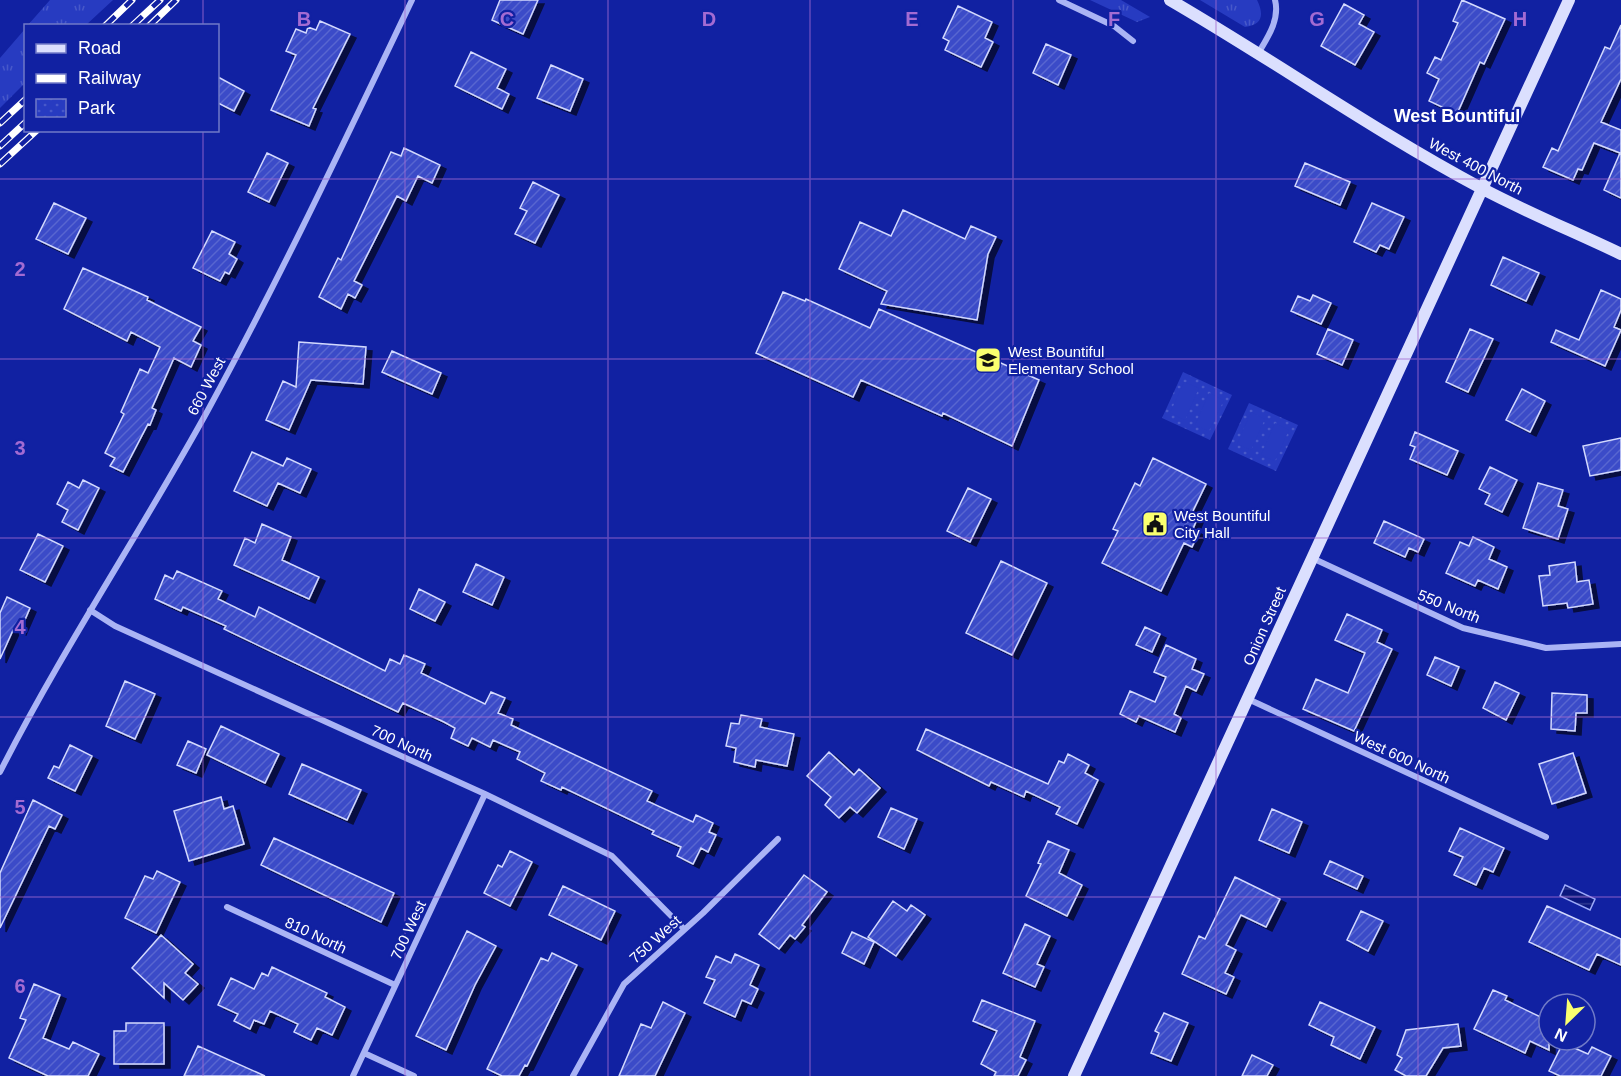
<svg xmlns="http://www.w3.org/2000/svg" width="1621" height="1076" font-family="Arial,sans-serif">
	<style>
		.grass { fill: url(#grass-tufts) }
		.park { fill: url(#park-dots) }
		.pitch { fill: #273bc1 }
		.water { fill: url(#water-rules); stroke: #9ca9f9; stroke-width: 1.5 }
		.building { fill: url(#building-hatch); stroke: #d3d9fe; stroke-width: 1.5; filter: url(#shadow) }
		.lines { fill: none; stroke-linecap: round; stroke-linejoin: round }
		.street { stroke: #aab4f5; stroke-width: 6 }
		.secondary { stroke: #dbdffe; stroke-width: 12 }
		.rail-casing { stroke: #fff; stroke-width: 7 }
		.rail { stroke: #1121a2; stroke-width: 4.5; stroke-dasharray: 14; stroke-linecap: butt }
		.grid { fill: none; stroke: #a36bd2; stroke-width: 1.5; stroke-opacity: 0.55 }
		.labels { text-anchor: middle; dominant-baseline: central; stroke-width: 4.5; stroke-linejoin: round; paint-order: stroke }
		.street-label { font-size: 15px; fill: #fff; stroke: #1121a2 }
		.poi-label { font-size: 15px; fill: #fff; stroke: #1121a2; text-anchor: start }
		.quarter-label { font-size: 18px; font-weight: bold; fill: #fff; stroke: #1121a2 }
		.grid-label { font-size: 20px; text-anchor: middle; font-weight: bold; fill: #a36bd2; stroke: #1121a2; stroke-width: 4.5; stroke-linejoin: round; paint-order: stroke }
	</style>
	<defs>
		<pattern id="grass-tufts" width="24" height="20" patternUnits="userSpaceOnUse" patternTransform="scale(1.5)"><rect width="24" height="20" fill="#273bc1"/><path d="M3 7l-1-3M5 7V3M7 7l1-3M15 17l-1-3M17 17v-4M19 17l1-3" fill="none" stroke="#4758ca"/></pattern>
		<pattern id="park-dots" width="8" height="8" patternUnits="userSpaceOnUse" patternTransform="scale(1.5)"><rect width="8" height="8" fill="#273bc1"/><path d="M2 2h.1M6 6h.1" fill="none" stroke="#4758ca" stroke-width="1.8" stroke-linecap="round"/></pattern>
		<pattern id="water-rules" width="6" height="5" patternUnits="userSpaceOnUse" patternTransform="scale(1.5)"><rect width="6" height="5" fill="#0a167e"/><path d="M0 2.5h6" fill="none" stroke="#2f3991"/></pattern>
		<pattern id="building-hatch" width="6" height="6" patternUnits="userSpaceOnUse" patternTransform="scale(1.5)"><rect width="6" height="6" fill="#3a4bc8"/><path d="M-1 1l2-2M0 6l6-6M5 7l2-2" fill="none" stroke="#5866d0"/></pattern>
		<filter id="shadow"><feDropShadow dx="6" dy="4" stdDeviation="0" flood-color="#0009"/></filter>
	</defs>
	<rect width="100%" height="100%" fill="#1121a2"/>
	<!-- grass -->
	<path class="grass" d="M50,0H113L86,25H28Z
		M1090,0H1121L1150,17L1137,22Z
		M1200,0H1257C1264,14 1263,25 1245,27Z
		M25,29V83L0,108V58Z"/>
	<!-- park -->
	<path class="park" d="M1183,372L1232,395L1210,440L1162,418Z
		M1249,403L1298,425L1276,471L1228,449Z"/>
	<!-- pitch -->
	<path class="pitch" d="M1184,382L1199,388L1185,420L1170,413Z
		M1209,393L1224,400L1209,431L1195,425Z
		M1251,412L1265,419L1251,450L1237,444Z
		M1275,423L1289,430L1275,461L1261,455Z"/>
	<!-- water -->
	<path class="water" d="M1565,885L1595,899L1590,910L1560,896Z"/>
	<!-- building -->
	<path class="building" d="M500,0H538L523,34L492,20Z
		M1462,0L1505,19L1484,64L1480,62L1457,114L1429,101L1439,79L1427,73L1435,57L1441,60L1458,23L1453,21Z
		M1344,4L1364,15L1359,24L1374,32L1355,65L1321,46Z
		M958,6L992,22L985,38L993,42L981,67L945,50L949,41L943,38Z
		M320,21L350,34L313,108L316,109L309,126L271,110L296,55L286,51L296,29L306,33L308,27L316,30Z
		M1621,25V79L1601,122L1621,130V198L1604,190L1620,153L1594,143L1582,170L1578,169L1573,180L1543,167L1552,148L1558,151L1605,47L1610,49Z
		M1046,44L1071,55L1058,85L1033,73Z
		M471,52L506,69L497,88L509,94L502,109L455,86Z
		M551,65L583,79L570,111L537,98Z
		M218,77L244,91L234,111L218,103Z
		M404,148L440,165L432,183L418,176L406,201L397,196L354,281L362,285L355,298L348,294L341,309L319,297L338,258L341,260L391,152L401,156Z
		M267,153L288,163L269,202L248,192Z
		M1305,163L1350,182L1340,205L1295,186Z
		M533,182L559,195L535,243L515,234L527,211L520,208Z
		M54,203L86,218L68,254L36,239Z
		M1372,203L1404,217L1389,249L1380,245L1376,252L1354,242Z
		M903,210L965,239L971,226L996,237L988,254L977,320L881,304L887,291L839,269L860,222L891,236Z
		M212,231L235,242L229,254L237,259L229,274L225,272L220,281L193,268Z
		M1503,257L1539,273L1526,301L1491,285Z
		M83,268L148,297L147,300L201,327L193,341L201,345L191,367L174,358L152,408L156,410L150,425L148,424L123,472L110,466L115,458L105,453L124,414L121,412L140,369L148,373L160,347L131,332L127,341L64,309Z
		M1601,290L1621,299V310L1614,327L1621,330L1605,366L1551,342L1556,330L1579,340Z
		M783,292L805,301L806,299L870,328L879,309L1039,380L1012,446L943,413L942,416L861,380L853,397L756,353Z
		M1313,295L1331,303L1321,324L1291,311L1298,296L1310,301Z
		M1328,329L1353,340L1342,365L1317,354Z
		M1470,329L1493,339L1468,392L1446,382Z
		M299,342L366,347L363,384L311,380L289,430L266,420L283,381L296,387Z
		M392,351L441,373L432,394L382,372Z
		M1522,389L1545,401L1530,432L1506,420Z
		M1415,432L1458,451L1447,475L1410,459L1415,447L1410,445Z
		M1621,438V470L1590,476L1583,446Z
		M252,452L283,466L287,458L311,469L300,493L278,483L267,506L234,491Z
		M1153,458L1206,484L1191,515L1197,519L1193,529L1199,532L1192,547L1184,543L1161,591L1102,563L1118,531L1113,529L1135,483L1140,486Z
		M1490,467L1517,480L1502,512L1485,504L1490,494L1479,489Z
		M83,480L99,488L78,530L62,522L68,510L57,504L68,482L79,488Z
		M1538,483L1563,490L1558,506L1568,509L1558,539L1523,528Z
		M968,488L991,499L970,542L947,531Z
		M1384,521L1424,539L1418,552L1409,548L1405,557L1374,543Z
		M262,524L291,537L282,560L319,577L309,599L234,565L245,538L255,543Z
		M38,534L63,546L45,582L20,570Z
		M1473,537L1494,547L1489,559L1507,567L1498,589L1478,580L1475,586L1446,573L1460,542L1469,546Z
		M1001,561L1047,583L1012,655L966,633Z
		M1575,562L1577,582L1589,580L1593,604L1568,608L1567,603L1543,606L1539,576L1550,575L1549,566Z
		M476,564L504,577L492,605L463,592Z
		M177,571L222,591L218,599L255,617L259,607L385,671L390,659L400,664L404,655L425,664L421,673L485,704L491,692L505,698L498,713L513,719L511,725L652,791L647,801L693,822L696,815L713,823L709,832L716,835L708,852L701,848L693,864L677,856L681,847L652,834L654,831L562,787L561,790L541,781L545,773L517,759L520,752L493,740L490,747L472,738L468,746L451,738L455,728L444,722L403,703L398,712L224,629L226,626L183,607L181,611L155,599L165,575L173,579Z
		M419,589L445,602L435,621L410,609Z
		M7,597L30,608L20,631L14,628L0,659V613Z
		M1347,614L1382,630L1377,642L1392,649L1354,731L1303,709L1316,679L1348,693L1365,653L1335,640Z
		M1145,627L1160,634L1152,652L1136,645Z
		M1166,645L1196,659L1192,669L1204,674L1196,691L1186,686L1174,714L1181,718L1175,732L1139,716L1136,722L1120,714L1130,691L1155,702L1166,677L1154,672Z
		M1435,657L1459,667L1451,686L1427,675Z
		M125,681L155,694L135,739L106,726Z
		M1495,682L1519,693L1506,720L1483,708Z
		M1552,693L1587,695V713H1576L1575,731L1551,729Z
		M741,715L762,719L760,727L794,734L787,766L756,760L755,767L734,762L736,748L726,746L731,723L739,724Z
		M221,726L279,754L265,783L207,755Z
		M926,729L1048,784L1059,761L1064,763L1068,754L1089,765L1085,773L1098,780L1077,824L1056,814L1060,807L1026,791L1024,797L991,782L989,786L917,750Z
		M188,741L206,749L196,773L177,765Z
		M70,745L92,756L75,791L48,778L54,766L59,768Z
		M829,752L854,775L859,769L880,788L857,813L850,807L839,818L825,805L831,797L807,776Z
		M1573,753L1586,793L1552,804L1539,764Z
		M302,764L361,790L347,820L289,794Z
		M221,797L224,809L233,806L244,844L189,861L174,811Z
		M33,800L62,815L55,829L49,826L0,928V873Z
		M891,808L917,819L904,849L878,837Z
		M1272,809L1302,822L1289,853L1259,840Z
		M1460,828L1504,848L1493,872L1484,868L1476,885L1454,875L1463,857L1449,851Z
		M274,838L394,893L381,922L261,865Z
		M1048,841L1069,850L1059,873L1082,885L1067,916L1026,896L1041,864L1038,863Z
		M510,851L532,862L510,906L484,893L498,865L502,867Z
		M1330,861L1363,876L1357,889L1324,874Z
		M157,871L180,882L156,933L125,918L145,876L153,879Z
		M804,875L827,892L802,925L805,927L795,939L790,935L779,949L759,934Z
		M1235,877L1280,899L1266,927L1241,915L1226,945L1236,950L1225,973L1234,977L1226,994L1182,974L1199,936L1205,939Z
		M563,886L615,911L601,940L549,915Z
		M893,901L907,911L911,905L925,915L896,956L868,937Z
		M1547,906L1621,939V965L1597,954L1589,970L1529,942Z
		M1361,911L1383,921L1368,951L1347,940Z
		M1025,924L1050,936L1037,964L1044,967L1035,987L1003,973Z
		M467,931L496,946L475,985L446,1050L416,1036Z
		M852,932L874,942L864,964L842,953Z
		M161,935L193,964L185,973L198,984L183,1000L164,983V998L132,968Z
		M552,953L577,965L527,1066L525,1065L519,1076H502L487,1069L541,958L548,961Z
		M735,954L759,965L750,985L758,989L751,1004L742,1000L735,1017L704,1003L715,980L706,977L716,956L731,963Z
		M272,967L327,993L325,997L345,1007L332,1035L317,1028L311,1040L294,1032L298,1024L270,1011L264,1024L254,1020L250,1029L234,1021L238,1014L218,1005L231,978L254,989L262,973L268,976Z
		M34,984L60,995L43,1038L69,1049L73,1042L99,1054L88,1076H48L9,1058L26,1020L20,1018Z
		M1493,990L1507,996L1505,1000L1549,1021V1050L1530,1041L1525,1053L1474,1029Z
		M982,1000L1035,1021L1020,1057L1026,1060L1018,1076H994L996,1072L981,1064L997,1031L973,1021Z
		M663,1002L685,1013L655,1076H619L641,1024L651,1028Z
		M1320,1002L1375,1027L1360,1059L1331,1045L1334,1037L1309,1025Z
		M1164,1013L1188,1023L1171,1061L1151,1053L1159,1033L1155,1031Z
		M126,1023H164V1064H114V1031H126Z
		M1458,1024L1461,1046L1443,1048L1426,1076H1406L1395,1070L1402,1058L1397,1055L1406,1030Z
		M1563,1043L1588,1054L1592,1047L1611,1056L1601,1076H1560L1549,1071Z
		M198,1046L265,1076H184Z
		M1252,1055L1273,1065L1267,1076H1242Z"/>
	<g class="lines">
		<!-- street -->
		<path class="street" d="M1059,0L1114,26L1133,41
			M1259,52C1268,37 1280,19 1275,0
			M1312,558L1463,628L1546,648L1621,644
			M90,610L115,626L485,794L612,856L684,929
			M1248,699L1546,837
			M0,772C63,648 141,532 208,410C281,276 346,138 412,0
			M227,907L395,985
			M364,1053L414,1076
			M353,1076L485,794
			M573,1076L624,984L703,913L778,839"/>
		<!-- secondary -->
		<path class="secondary" d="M1170,0C1275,61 1374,131 1481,188C1526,212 1575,232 1621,254
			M1074,1076L1569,0"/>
		<defs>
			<path id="rail" d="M105,26L132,0
				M132,26L160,0
				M149,26L176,0
				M0,123L26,99
				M0,146L26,122
				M0,164L37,130"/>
		</defs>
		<!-- rail casing -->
		<use href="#rail" class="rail-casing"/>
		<!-- rail -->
		<use href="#rail" class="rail"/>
	</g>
	<!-- grid -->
	<path class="grid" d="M203,0V26M405,0V1076M608,0V1076M810,0V1076M1013,0V1076M1216,0V1076M1418,0V1076M203,130V1076M0,179H1621M0,359H1621M0,538H1621M0,717H1621M0,897H1621"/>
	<!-- icons -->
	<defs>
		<symbol id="school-square" viewBox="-11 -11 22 22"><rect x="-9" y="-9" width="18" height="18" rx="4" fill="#faff6f" stroke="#1121a2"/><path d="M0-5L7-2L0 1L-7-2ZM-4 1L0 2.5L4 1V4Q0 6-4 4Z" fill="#111"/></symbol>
		<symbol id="civic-square" viewBox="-11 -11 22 22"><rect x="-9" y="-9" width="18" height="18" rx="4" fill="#faff6f" stroke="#1121a2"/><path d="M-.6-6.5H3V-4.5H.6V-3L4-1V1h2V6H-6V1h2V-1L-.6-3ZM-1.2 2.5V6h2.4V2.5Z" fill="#111"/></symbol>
	</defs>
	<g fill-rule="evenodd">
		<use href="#school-square" x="973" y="345" width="30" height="30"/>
		<use href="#civic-square" x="1140" y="509" width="30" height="30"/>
	</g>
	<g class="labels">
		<!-- street labels -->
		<g class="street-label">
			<text transform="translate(1476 166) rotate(28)">West 400 North</text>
			<text transform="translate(206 386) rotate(-62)">660 West</text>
			<text transform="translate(1449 606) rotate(22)">550 North</text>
			<text transform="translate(1264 626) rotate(-66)">Onion Street</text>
			<text transform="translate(402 743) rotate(25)">700 North</text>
			<text transform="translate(1402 757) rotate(25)">West 600 North</text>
			<text transform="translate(408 930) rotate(-65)">700 West</text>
			<text transform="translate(316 935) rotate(25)">810 North</text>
			<text transform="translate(655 939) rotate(-42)">750 West</text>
		</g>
		<!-- poi labels -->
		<g class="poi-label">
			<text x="1008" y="351">West Bountiful<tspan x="1008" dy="17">Elementary School</tspan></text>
			<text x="1174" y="515">West Bountiful<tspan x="1174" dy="17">City Hall</tspan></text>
		</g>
		<!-- quarter labels -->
		<g class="quarter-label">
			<text x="1457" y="116">West Bountiful</text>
		</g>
	</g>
	<g class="grid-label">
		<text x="304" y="26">B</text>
		<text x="507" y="26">C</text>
		<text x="709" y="26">D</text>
		<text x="912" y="26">E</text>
		<text x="1114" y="26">F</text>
		<text x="1317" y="26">G</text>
		<text x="1520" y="26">H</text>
		<text x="20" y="276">2</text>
		<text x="20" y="455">3</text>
		<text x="20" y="634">4</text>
		<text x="20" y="814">5</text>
		<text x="20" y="993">6</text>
	</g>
	<!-- legend -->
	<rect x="24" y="24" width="195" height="108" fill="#1121a2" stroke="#707ac7" stroke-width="1.5"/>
	<rect x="36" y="44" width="30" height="9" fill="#dbdffe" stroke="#707ac7" stroke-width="1.5"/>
	<text x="78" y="54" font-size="18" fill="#ffffff">Road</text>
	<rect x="36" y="74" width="30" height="9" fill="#ffffff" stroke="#707ac7" stroke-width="1.5"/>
	<text x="78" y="84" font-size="18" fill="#ffffff">Railway</text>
	<rect x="36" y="99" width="30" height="18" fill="url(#park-dots)" stroke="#707ac7" stroke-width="1.5"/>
	<text x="78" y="114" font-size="18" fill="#ffffff">Park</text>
	<!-- north arrow -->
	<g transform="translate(1567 1022) rotate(205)"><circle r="28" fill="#1121a2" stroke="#707ac7" stroke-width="1.5"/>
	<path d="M0-4.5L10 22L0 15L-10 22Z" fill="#faff6f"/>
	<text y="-9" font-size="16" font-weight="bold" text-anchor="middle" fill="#ffffff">N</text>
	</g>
</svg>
